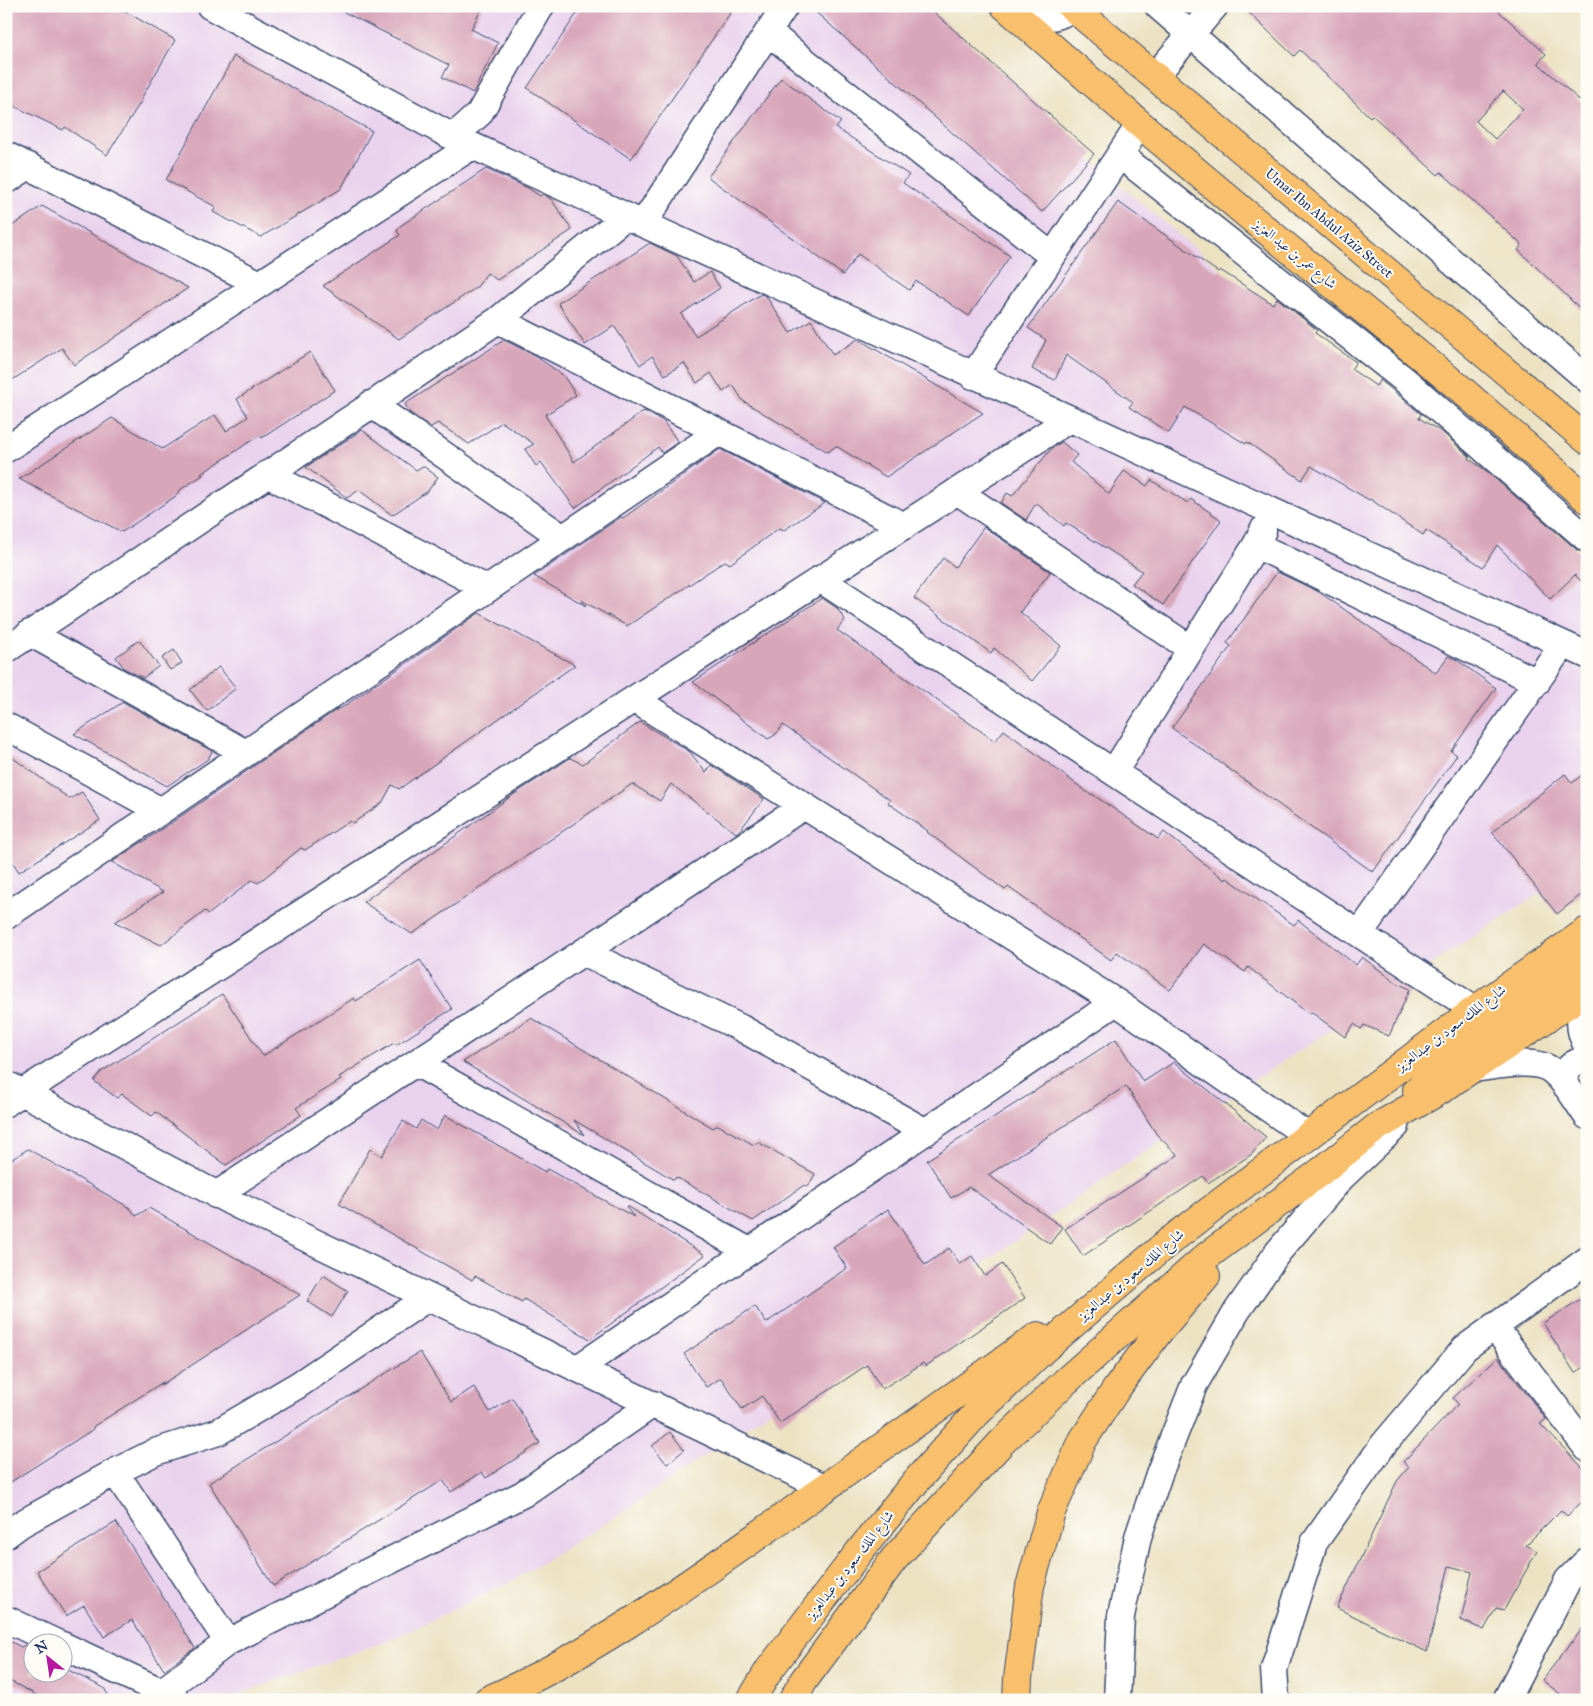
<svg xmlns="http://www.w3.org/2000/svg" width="1593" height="1706" font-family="'IM FELL Great Primer',Amiri,serif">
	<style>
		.built { fill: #e9d2ed; fill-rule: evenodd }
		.building { fill: #d8a6b9; fill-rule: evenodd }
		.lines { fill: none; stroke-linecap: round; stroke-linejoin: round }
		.minor-casing { stroke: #3a4a6d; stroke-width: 29 }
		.major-casing { stroke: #3a4a6d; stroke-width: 30 }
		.minor { stroke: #fff; stroke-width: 26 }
		.major { stroke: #f8bf6c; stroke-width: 28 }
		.labels { text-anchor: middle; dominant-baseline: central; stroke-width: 4; stroke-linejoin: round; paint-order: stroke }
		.street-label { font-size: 14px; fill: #1b2f5e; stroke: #fdfcf7 }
	</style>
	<rect width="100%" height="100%" fill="#fdfcf7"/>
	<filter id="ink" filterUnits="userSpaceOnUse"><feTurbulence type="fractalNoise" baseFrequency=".02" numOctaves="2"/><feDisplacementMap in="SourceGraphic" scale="10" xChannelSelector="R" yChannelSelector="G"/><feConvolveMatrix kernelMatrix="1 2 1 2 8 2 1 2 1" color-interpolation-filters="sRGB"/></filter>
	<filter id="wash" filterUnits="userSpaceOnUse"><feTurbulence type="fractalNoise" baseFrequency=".0096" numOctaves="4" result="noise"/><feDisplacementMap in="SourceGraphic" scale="20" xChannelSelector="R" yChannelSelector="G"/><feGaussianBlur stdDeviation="1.12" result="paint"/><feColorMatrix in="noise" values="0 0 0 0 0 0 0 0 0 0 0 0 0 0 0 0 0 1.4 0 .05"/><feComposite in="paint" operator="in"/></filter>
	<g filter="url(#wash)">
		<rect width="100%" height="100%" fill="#ece2c2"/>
		<!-- built -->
		<path class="built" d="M6,6H914L1101,169L1217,267L1424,436L1587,579V862L1125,1165L619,1515L514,1580L393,1639L234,1696L214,1700H6ZM32,1644H62V1674H32Z"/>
		<g id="blocks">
			<!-- building -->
			<path class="building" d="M6,6H116L175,40L141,99L142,100L107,155L65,127L63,130L6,102Z
				M332,6H483L471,29L498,43L473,93L442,77L449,65Z
				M582,6H735L631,159L527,88Z
				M809,6H927L1094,154L1042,212Z
				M1242,6H1493L1546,54L1538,63L1587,107V315L1518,250L1522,245L1441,172L1438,175L1372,115L1370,117L1300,50L1294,56ZM1503,91L1523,109L1495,139L1476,121Z
				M234,56L372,131L341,189L261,237L213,212L216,207L166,180Z
				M781,78L841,122L836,128L909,175L903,183L1010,256L969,316L916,281L909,290L858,254L843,275L708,177Z
				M486,169L528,188L540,196L543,194L551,199L572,230L497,280L487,273L477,287L399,339L323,286L400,235L397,231L400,226Z
				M1118,202L1218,272L1220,270L1273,304L1277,298L1317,330L1315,333L1356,362L1351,369L1376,386L1380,380L1396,393L1421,414L1419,418L1443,433L1470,457L1469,459L1484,469L1577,550L1587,554V587L1575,575L1550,599L1497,545L1483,567L1426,530L1423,535L1370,499L1369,500L1311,466L1302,480L1247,442L1246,444L1185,407L1169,433L1129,407L1133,402L1066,355L1055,380L1032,369L1046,340L1028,328Z
				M42,206L188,288L74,365L62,348L6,384V230Z
				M650,243L677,256L694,282L710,272L720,288L681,314L696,336L761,294L766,296L790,333L811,320L833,355L858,339L983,413L886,477L836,446L828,452L743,401L733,385L723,392L711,373L697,383L684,363L665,375L652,356L640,365L614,326L585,345L558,303Z
				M504,340L534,355L563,375L576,395L545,415L574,462L644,411L663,421L678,442L662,453L658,447L575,508L541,462L536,466L525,449L534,444L502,422L469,444L438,423L431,427L410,413L405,404Z
				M310,352L335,390L262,438L260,435L201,474L203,475L180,490L176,496L122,532L19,479L112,418L162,449L215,415L226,431L248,417L237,399Z
				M362,430L416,470L423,466L438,477L428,491L392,515L359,490L347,498L306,467Z
				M1062,442L1077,455L1071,462L1109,494L1124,471L1147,486L1151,480L1188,503L1191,499L1221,520L1163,605L1132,584L1142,571L1066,523L1064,526L1036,503L1026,520L1001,503L1007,493L1012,496L1052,448Z
				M720,449L825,503L784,530L779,528L730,564L725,561L627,626L581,600L586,606L534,576L621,517L623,518Z
				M984,527L1050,572L1020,612L1061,646L1032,681L994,648L991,653L914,598L943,558L955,567Z
				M1277,572L1319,592L1436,673L1448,656L1457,660L1496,688L1451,751L1457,755L1373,872L1172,728L1231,646L1227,643Z
				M822,598L837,608L845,620L837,630L995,741L1004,730L1091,795L1092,794L1158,839L1164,832L1225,880L1227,878L1294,925L1298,920L1356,965L1362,957L1397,983L1410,989L1389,1036L1364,1025L1361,1029L1354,1024L1345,1037L1311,1012L1309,1014L1248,967L1245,972L1204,944L1170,990L1117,952L1111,960L1008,887L1005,890L927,832L928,831L888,803L890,800L783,725L775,735L768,739L693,682Z
				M479,613L575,665L399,789L392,785L382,803L353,823L350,821L305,850L301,848L258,883L252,880L209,914L205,911L161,945L115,922L163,892L112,862L142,842H143L339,708L340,709Z
				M139,640L159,666L143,678L124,668L116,657Z
				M174,650L182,663L170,670L162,658Z
				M219,667L236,688L207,711L190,690Z
				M123,702L212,751L208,759L167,786L74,734Z
				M640,722L690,752L706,773L711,765L764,799L740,830L736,833L671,784L660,801L632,784L412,934L363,902L513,795L570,758L583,764Z
				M6,753L70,799L82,792L100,820L19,872L12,861L6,865Z
				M1587,771V890L1557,914L1492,832L1565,774L1572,783Z
				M420,960L452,1009L396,1045L394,1043L339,1077L341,1080L296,1108L301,1115L226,1165L156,1112L152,1116L122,1094L117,1098L94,1081L101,1072L222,994L263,1056L354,998L356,1001Z
				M531,1018L713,1128L718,1125L754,1145L758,1142L815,1174L808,1187L804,1185L753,1221L676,1177L674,1180L574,1120L584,1135L463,1062Z
				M1116,1039L1143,1082L1174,1062L1266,1137L1252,1154L1208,1183L1203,1176L1083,1256L1065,1229L1178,1155L1157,1135L1126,1086L988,1175L1062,1227L1050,1244L969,1187L951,1198L927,1160Z
				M445,1115L545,1172L547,1169L634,1217L626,1207L627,1206L705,1255L590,1339L524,1299L522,1302L475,1276L472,1280L339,1204L370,1149L382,1156L403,1121L416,1129L421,1120L437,1130Z
				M28,1149L130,1208L136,1216L149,1208L300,1295L161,1385L163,1382L94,1426L92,1430L6,1485V1163Z
				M888,1209L925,1265L949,1248L960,1264L972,1256L985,1276L1002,1264L1025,1298L926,1366L923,1363L882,1389L867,1365L780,1423L762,1396L742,1409L721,1378L706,1387L684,1354L755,1306L766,1323L847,1268L833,1247Z
				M323,1275L348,1291L332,1317L307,1301Z
				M1587,1295V1365L1575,1373L1543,1323Z
				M420,1352L451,1402L474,1387L490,1412L512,1398L540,1443L486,1478L482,1472L451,1492L443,1480L273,1586L209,1483Z
				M1498,1357L1546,1419L1540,1424L1587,1472V1497L1567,1516L1561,1510L1526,1545L1537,1551L1504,1610L1496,1608L1484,1630L1461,1620L1472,1572L1449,1566L1427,1652L1337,1608L1397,1481L1409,1467L1403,1462L1458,1404L1453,1398Z
				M670,1432L684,1450L667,1464L652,1446Z
				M116,1522L195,1648L164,1670L132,1620L104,1637L84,1605L66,1616L37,1571Z
				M1587,1623V1700H1568L1542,1680Z
				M6,1639L21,1647L25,1645L32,1648V1674H62V1667L104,1688L111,1700H46L6,1679Z"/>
		</g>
	</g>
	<g filter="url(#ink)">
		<use href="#blocks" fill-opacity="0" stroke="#3a4a6d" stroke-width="1"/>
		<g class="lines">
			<defs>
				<path id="minor" d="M210,6L453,137L1587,655
					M1031,6C1049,21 1054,19 1073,8
					M1158,6L1587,379
					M768,32L1052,256
					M1155,76L1215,6
					M453,137L479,114L541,6
					M6,155L260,284
					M1120,155L1406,381L1587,539
					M6,181L28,166
					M643,224L785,6
					M498,320L904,526
					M973,376L1140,124
					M371,404L563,538
					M6,449L472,146
					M267,474L488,589
					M957,491L1191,649
					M1256,545L1537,682
					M820,579L1475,1010
					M30,633L246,753
					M6,650L498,320L626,216
					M634,699L1116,1002L1308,1136
					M6,726L161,811
					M1114,772L1256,545L1263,530
					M6,916L719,432
					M1360,933L1563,644
					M583,952L741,1028L926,1132
					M1587,996C1579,1014 1577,1029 1587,1046
					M416,1063L749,1251
					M1471,1069C1492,1067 1534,1057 1551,1070C1566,1081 1576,1101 1587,1116
					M1565,1085C1564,1070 1571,1061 1587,1060
					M10,1086L235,1204L826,1488
					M6,1103L1068,420
					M216,1195L804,806
					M1494,1326L1587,1448
					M578,1368L1116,1002
					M115,1472L228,1642
					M6,1535L21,1524L115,1472L155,1452L218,1432L298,1385L429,1297
					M6,1619L59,1644
					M62,1645L175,1698
					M161,1692L228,1642L523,1494L653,1404
					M1117,1700L1121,1616L1138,1537L1159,1474L1194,1385L1237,1311L1278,1252L1341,1178L1396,1126
					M1276,1700L1274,1669L1314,1543L1383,1445L1465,1348L1587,1260
					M1506,1700L1568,1580L1587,1561"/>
				<path id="major" d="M1005,6L1140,124L1255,221L1462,390L1587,499
					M1071,6L1587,440
					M1417,1090L1464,1045L1587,957
					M488,1700C588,1656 679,1591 767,1529C858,1465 948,1400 1038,1336
					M751,1700L769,1670L859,1552L917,1480L975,1415L1043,1350L1167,1243L1475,1010L1587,931
					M793,1700L804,1680L894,1559L1002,1442L1066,1381L1207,1256L1315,1176L1377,1127L1439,1091L1587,991
					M1017,1700L1018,1678L1030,1586L1051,1512L1083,1440L1117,1388L1160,1330L1206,1276"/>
			</defs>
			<!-- minor casing -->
			<use href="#minor" class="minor-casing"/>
			<!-- major casing -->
			<use href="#major" class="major-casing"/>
			<!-- minor -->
			<use href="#minor" class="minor"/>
			<!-- major -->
			<use href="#major" class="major"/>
		</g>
	</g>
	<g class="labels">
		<!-- street labels -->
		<g class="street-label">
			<text transform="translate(1329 223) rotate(40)">Umar Ibn Abdul Aziz Street</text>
			<text transform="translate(1295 254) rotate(39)">شارع عمر بن عبد العزيز</text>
			<text transform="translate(1451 1028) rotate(-37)">شارع الملك سعود بن عبدالعزيز</text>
			<text transform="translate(1131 1275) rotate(-40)">شارع الملك سعود بن عبدالعزيز</text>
			<text transform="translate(850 1565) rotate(-52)">شارع الملك سعود بن عبدالعزيز</text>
		</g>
	</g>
	<!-- margin -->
	<rect width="1593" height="1706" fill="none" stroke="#fdfcf7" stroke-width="25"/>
	<!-- north arrow -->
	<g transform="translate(48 1658) rotate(330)"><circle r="24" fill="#fdfcf7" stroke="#a3aaba"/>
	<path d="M0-4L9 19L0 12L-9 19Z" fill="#b5179e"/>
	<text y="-8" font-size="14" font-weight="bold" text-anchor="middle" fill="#1b2f5e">N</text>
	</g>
</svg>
